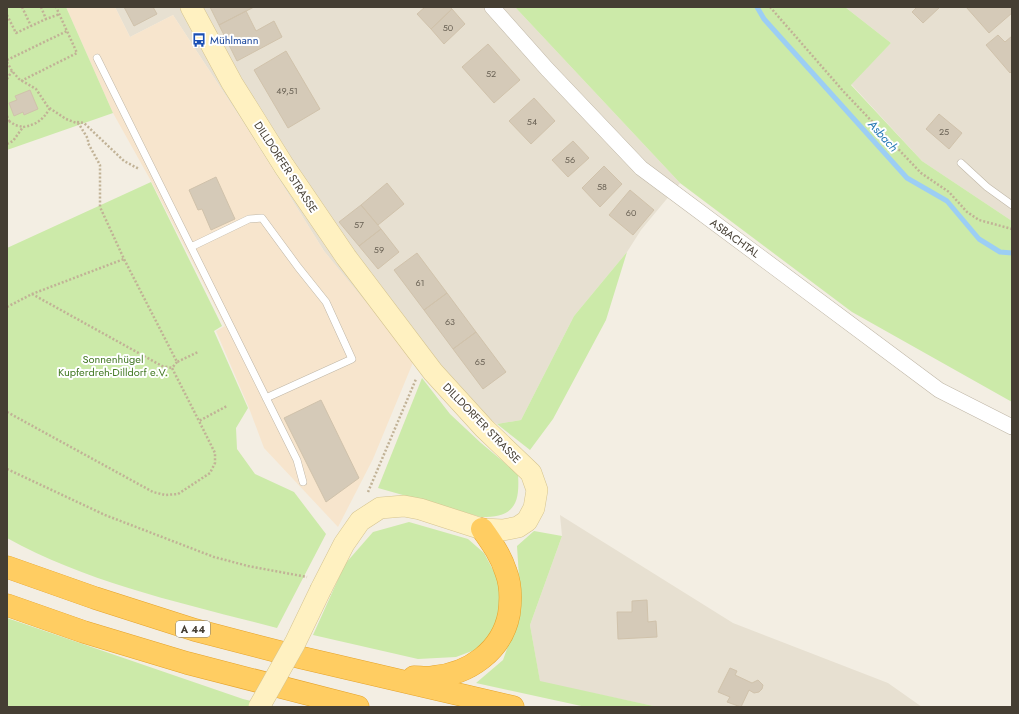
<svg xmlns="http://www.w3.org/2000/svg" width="1019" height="714" font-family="Jost,sans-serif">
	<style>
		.residential { fill: #e7e0d1 }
		.commercial { fill: #f7e5cd }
		.green { fill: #cceaa9 }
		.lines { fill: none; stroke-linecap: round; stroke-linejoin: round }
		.stream { stroke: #9ccef4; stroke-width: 5 }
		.building { fill: #d5cab8; stroke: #d0c2ab }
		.service-casing { stroke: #bfb6a6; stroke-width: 8 }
		.minor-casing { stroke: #bfb6a6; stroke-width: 16 }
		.secondary-casing { stroke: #d5c490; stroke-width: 22 }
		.motorway-casing { stroke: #e5a32b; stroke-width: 23 }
		.path { stroke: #c1b296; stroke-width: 2.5; stroke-dasharray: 2 2; stroke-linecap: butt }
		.service { stroke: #fff; stroke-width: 7 }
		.minor { stroke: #fff; stroke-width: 15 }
		.secondary { stroke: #fff1c1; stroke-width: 21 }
		.motorway { stroke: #ffcd62; stroke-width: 22 }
		.secondary-bridge-casing { stroke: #d5c490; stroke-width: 22; stroke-linecap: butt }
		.secondary-bridge { stroke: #fff1c1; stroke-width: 21 }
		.labels { text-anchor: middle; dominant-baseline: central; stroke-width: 4; stroke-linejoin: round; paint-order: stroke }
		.number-label { font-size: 9px; fill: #696154 }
		.shield { fill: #fff; stroke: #7d7870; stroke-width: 1 }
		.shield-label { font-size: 10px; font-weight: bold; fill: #453e33 }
		.transit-label { font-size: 11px; fill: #164399; stroke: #fff; text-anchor: start }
		.street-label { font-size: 11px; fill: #453e33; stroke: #fff }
		.park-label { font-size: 11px; fill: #437924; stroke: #fff }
		.water-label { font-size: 12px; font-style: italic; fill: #2778b6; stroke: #fff }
	</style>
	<rect width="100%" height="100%" fill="#f3eee3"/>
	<!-- residential -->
	<path class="residential" d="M115,7H515L680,183L641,230L627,252L574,316L521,420L497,424L430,377L393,337L324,251L249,131L173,15L130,37Z
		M845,7H1012V221L922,161L851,84L891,43Z
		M560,515L733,623L888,683L922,707H658L540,682L530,625L562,536Z"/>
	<!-- commercial -->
	<path class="commercial" d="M66,7H115L130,37L173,15L249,131L324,251L414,360L373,459L338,527L264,448L249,408L216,331L225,326L151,181L113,113Z"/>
	<!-- green -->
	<path class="green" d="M7,7H66L113,113L7,150Z
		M515,7H845L891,43L851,85L922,161L1012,221V402L852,312L680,183Z
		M151,182L222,326L214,331L248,408L236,428L237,449L255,474L294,492L326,534L277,628C186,604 90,584 7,538V248Z
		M627,252L606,320L553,419L530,450L497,424L521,420L574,316Z
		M422,378L450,414L481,443L518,474C520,505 514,517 481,517L378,488Z
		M409,522L468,539L484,553L500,583V611L495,626L480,648L456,657L418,659L313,635L345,564L373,532Z
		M534,531L562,536L530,625L540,681L658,707H586L476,683L503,660L521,609L517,546Z
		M7,618L243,699L274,707H7Z"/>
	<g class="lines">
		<!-- stream -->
		<path class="stream" d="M757,7L764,19L907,178L947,201L979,239L1000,252L1012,253"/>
	</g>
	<!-- building -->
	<path class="building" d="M124,7H153L157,14L134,26Z
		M210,7H254L219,25Z
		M425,7H450L452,9L431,29L417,14Z
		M917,7H940L923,23L912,12Z
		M966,7H1012V13L989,33Z
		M452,9L465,24L444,44L431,29Z
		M246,11L256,31L274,21L282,37L237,61L219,25Z
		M998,35L1005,42L1012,36V71L1010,73L986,45Z
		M488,44L520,80L494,103L462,67Z
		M286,51L320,109L288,128L254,70Z
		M30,90L38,109L24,115L23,112L14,116L9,103L17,100L15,96Z
		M534,98L555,121L531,144L509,121Z
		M939,114L962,133L949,149L926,129Z
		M573,141L589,158L568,177L552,160Z
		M604,166L622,184L600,207L582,188Z
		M216,177L235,219L211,230L202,209L198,210L189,190Z
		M387,183L404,204L378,225L361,205Z
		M630,190L654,210L633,235L609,215Z
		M361,205L381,229L359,246L339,222Z
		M381,229L399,252L378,269L359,246Z
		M417,253L447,293L424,310L394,270Z
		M447,293L476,332L453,349L424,310Z
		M476,332L506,372L483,389L453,349Z
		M321,400L359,478L326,502L284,418Z
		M647,600L648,622L656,621L657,637L618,639L617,612H632V601Z
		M730,668L737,671L735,675L752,683L758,680L763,685L762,689L759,692L754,693L749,690L741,707L727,702L730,697L718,692Z"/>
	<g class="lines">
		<defs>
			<path id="service" d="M97,58L297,460L303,482
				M961,163L987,187L1012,205
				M191,247L249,219L262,218L298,267L326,302L352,359L266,398"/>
			<path id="minor" d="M492,7L547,69L641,168L939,390L1012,427"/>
			<path id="secondary" d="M191,7L232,83L284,166L346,257L433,372L484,428L531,473L537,490L534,508L527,521L518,527L503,530L482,529L420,509L404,506L380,508L360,521L344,544L321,589"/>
			<path id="motorway" d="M7,567L95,598L195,630L303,658L513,707
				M7,605L84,632L187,663L358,707
				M414,677C420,677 427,678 433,677C469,674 502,651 509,614C511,600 511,585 506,572C501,556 492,543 482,529"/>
		</defs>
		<!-- service casing -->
		<use href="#service" class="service-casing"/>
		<!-- minor casing -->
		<use href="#minor" class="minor-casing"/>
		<!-- secondary casing -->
		<use href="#secondary" class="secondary-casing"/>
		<!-- motorway casing -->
		<use href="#motorway" class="motorway-casing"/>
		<!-- path -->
		<path class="path" d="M22,7L31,26
			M41,7L46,19L60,14
			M770,7L844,92L921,173L949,192L967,212L979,220L1012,229
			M7,15L16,33L46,19
			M7,60L67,31
			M7,62L12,71L19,79L36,89L48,107L66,119L79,124L88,139V143L100,165V207L124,259L177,362L198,352
			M7,79L12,71
			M21,81L77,53L56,7
			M7,116L9,121L7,122
			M9,121L15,125L23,127
			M77,122L84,123L124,161L139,169
			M7,144L13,141L23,127C36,125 43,120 50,108
			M32,294L162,366L172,368
			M7,307L32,294L124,259
			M177,362L172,368L199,421
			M7,412L153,492L165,495L178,494L210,473L215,463V453L199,421L227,406
			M7,469L105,515L214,557L248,566L307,577
			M368,492L416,379"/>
		<!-- service -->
		<use href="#service" class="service"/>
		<!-- minor -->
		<use href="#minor" class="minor"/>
		<!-- secondary -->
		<use href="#secondary" class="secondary"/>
		<!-- motorway -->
		<use href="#motorway" class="motorway"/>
		<defs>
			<path id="secondary-bridge" d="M259,707L295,643L321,589"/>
		</defs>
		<!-- secondary-bridge casing -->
		<use href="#secondary-bridge" class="secondary-bridge-casing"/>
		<!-- secondary-bridge -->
		<use href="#secondary-bridge" class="secondary-bridge"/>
	</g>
	<!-- icons -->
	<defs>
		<symbol id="bus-bare" viewBox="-9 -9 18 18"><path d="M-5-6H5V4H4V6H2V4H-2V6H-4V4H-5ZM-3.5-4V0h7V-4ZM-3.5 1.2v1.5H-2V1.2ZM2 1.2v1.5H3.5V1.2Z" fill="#1a4fb4" stroke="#fff" stroke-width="2.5" paint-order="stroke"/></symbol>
	</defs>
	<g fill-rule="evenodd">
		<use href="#bus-bare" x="189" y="30" width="20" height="20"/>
	</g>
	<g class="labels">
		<!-- number labels -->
		<g class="number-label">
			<text x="448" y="27">50</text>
			<text x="491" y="73">52</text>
			<text x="287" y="90">49,51</text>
			<text x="532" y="121">54</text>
			<text x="944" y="131">25</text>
			<text x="570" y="159">56</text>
			<text x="602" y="186">58</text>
			<text x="631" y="212">60</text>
			<text x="359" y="224">57</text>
			<text x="379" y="249">59</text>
			<text x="420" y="282">61</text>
			<text x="450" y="321">63</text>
			<text x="480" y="361">65</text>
		</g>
		<!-- shield labels -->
		<rect class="shield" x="176" y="621" width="34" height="16" rx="3"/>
		<g class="shield-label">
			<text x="193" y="629">A 44</text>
		</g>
		<!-- transit labels -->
		<g class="transit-label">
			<text x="210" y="40">Mühlmann</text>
		</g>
		<!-- street labels -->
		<g class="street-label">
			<text transform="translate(286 167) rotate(57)">DILLDORFER STRASSE</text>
			<text transform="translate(735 238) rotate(36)">ASBACHTAL</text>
			<text transform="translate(482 423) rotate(46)">DILLDORFER STRASSE</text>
		</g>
		<!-- park labels -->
		<g class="park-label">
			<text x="113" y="359">Sonnenhügel<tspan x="113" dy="13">Kupferdreh-Dilldorf e.V.</tspan></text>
		</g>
		<!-- water labels -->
		<g class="water-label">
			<text transform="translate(883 136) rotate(48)">Asbach</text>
		</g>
	</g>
	<!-- border -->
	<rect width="1019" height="714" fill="none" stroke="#453e33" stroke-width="16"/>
</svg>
